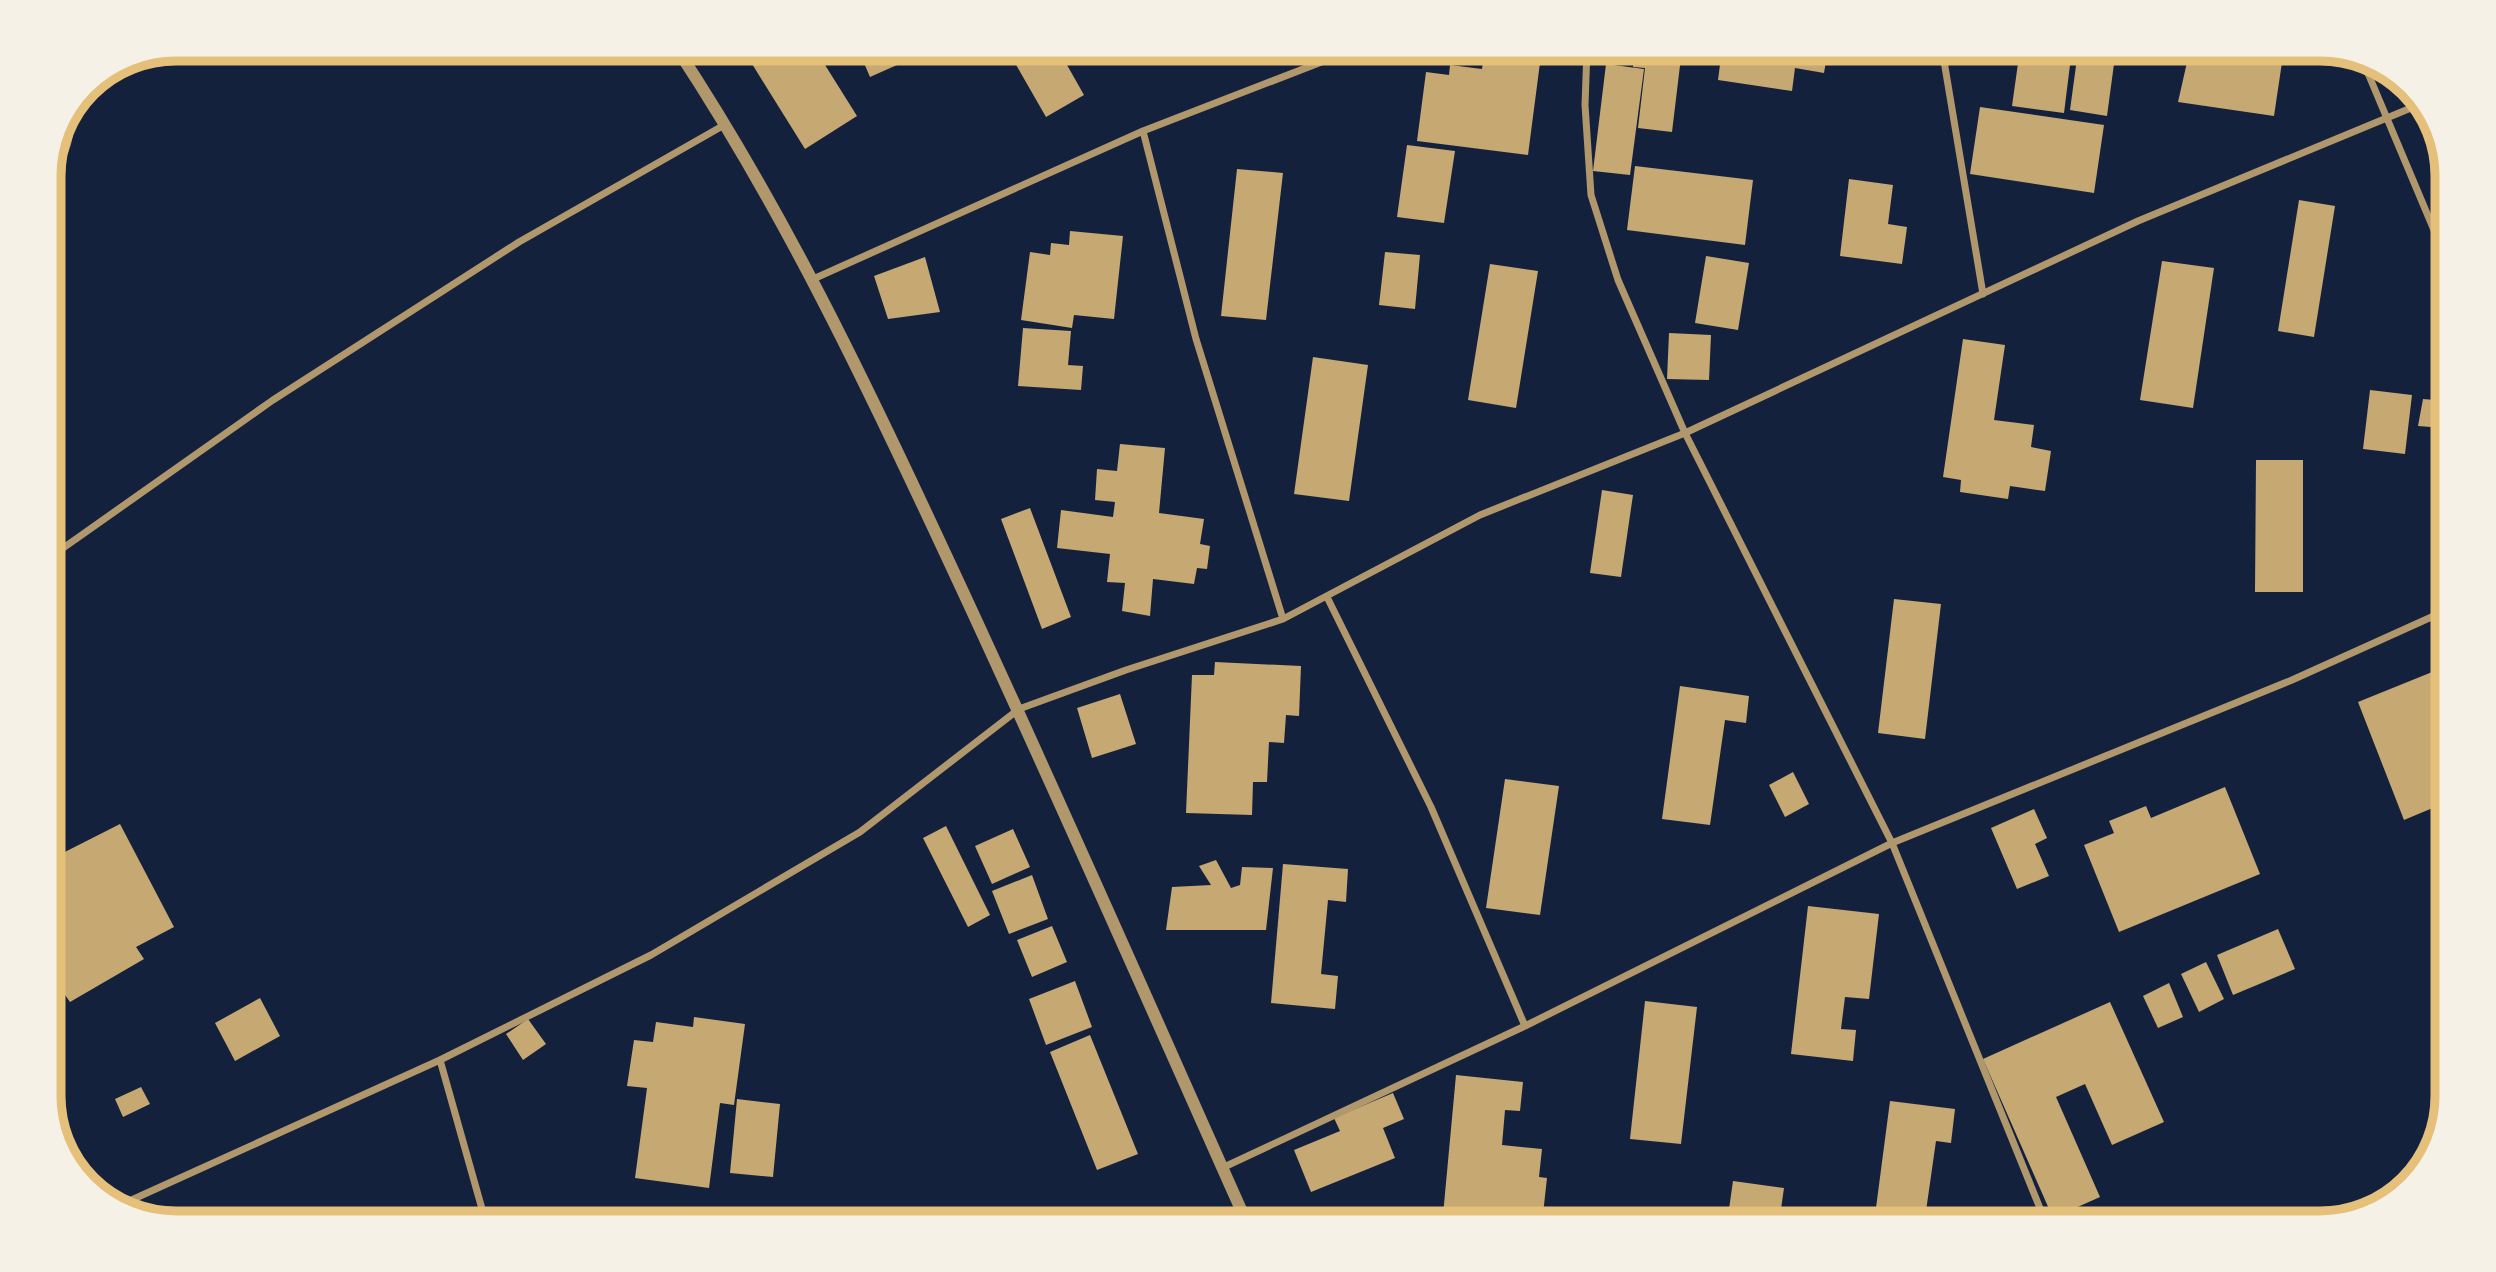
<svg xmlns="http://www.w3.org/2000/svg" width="2496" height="1272" font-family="Literata,serif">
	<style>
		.building { fill: #c6a872 }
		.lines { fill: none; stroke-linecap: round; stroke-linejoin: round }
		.minor { stroke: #b1986c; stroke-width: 7 }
		.tertiary { stroke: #b1986c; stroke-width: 12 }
		.rim { fill: none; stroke: #e5c07b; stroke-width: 9 }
	</style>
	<rect width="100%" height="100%" fill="#14213d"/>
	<!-- building -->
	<path class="building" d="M748,49H815L857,116L805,149L744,51Z
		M858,49H933L870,77Z
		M1007,49H1058L1084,95L1046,117Z
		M1635,49H1682L1672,132L1638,128L1645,68L1633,67Z
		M1722,49H1828L1824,73L1795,68L1792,91L1718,80Z
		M2020,49H2072L2064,113L2012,106Z
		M2096,49H2116L2107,116L2070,110L2078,51L2096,53Z
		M2190,49H2284L2274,116L2178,102Z
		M1515,51L1541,55L1528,155L1417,141L1426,72L1449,75L1450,65L1482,69L1484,55L1514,59Z
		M1606,64L1644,69L1630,175L1593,171Z
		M1980,107L2104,125L2094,193L1970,174Z
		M1407,145L1455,151L1444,223L1397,217Z
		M1635,166L1753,180L1745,245L1627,230Z
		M1237,169L1283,173L1266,320L1221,316Z
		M1849,179L1893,185L1888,224L1907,227L1902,264L1840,256Z
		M2299,200L2335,206L2314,337L2278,331Z
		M2447,200V227L2437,204Z
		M1070,231L1123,236L1114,319L1074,315L1072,328L1021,320L1030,252L1050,255L1051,243L1069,245Z
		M1385,252L1420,255L1415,309L1379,305Z
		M1706,256L1749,263L1738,330L1695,323Z
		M925,257L940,312L888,319L874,276Z
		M2162,261L2214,268L2193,408L2140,400Z
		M1490,264L1538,271L1516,408L1468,400Z
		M1023,328L1071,331L1068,365L1083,366L1081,390L1018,386Z
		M1669,333L1711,335L1709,380L1667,379Z
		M1963,339L2005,345L1994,420L2034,425L2031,447L2051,451L2045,491L2010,486L2008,499L1960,492L1961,480L1943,477Z
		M1313,357L1368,365L1349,501L1294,494Z
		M2370,390L2412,395L2405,454L2363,449Z
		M2423,399L2435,400L2431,427L2418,426Z
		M1120,444L1165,448L1159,513L1204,519L1200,544L1210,546L1207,569L1197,568L1194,584L1153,579L1150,616L1122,611L1125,583L1107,582L1110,554L1057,548L1061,510L1113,517L1115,502L1095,500L1097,469L1117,471Z
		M2256,460H2303V592H2255Z
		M1602,490L1633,495L1621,577L1590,573Z
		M1030,508L1071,617L1042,629L1001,519Z
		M1894,599L1941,604L1925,739L1878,733Z
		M1215,662L1301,666L1299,716L1286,715L1284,743L1269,742L1267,782H1253L1252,815L1186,813L1192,675H1214Z
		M2447,666V802L2404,820L2358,702Z
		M1680,686L1749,696L1746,723L1725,720L1710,825L1662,819Z
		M1120,694L1136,744L1092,758L1077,708Z
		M1793,772L1809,804L1785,817L1769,785Z
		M1505,779L1559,786L1540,915L1486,908Z
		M2225,787L2260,874L2119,932L2084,845L2114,833L2109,821L2146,806L2151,818Z
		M2034,809L2047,838L2035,844L2049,876L2017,889L1991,828Z
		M120,824L174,927L136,947L144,959L70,1002L49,972V860Z
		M946,826L990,915L968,927L923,838Z
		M1013,829L1030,867L992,884L975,846Z
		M1216,860L1231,888L1240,885L1242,867L1273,868L1266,930H1166L1172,887L1211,885L1199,866Z
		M1283,864L1348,869L1346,902L1328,900L1321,974L1338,976L1335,1009L1271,1003Z
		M1032,875L1048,919L1009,934L992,891Z
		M1808,906L1879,914L1869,999L1845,997L1841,1029L1856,1030L1853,1061L1791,1054Z
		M1052,926L1067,962L1032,977L1017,940Z
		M2278,929L2295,969L2233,995L2217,955Z
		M2206,962L2224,999L2199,1012L2181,974Z
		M1075,981L1092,1027L1046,1045L1029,999Z
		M2169,983L2183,1017L2158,1028L2143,996Z
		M260,998L280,1036L235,1061L215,1023Z
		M1645,1001L1697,1007L1681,1144L1630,1139Z
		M2110,1002L2164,1122L2112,1145L2085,1084L2056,1097L2100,1197L2053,1218L1983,1059Z
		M694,1017L745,1024L734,1105L720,1103L709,1188L635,1178L647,1088L627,1086L634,1040L653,1042L656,1022L693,1027Z
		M528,1019L546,1044L523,1060L506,1034Z
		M1090,1035L1138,1154L1097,1170L1050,1052Z
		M1456,1075L1523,1082L1520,1111L1505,1110L1502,1145L1542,1149L1539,1177L1547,1178L1542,1223H1461V1217L1443,1215Z
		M141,1087L150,1104L123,1117L115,1099Z
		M1393,1093L1404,1119L1383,1128L1395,1158L1311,1192L1294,1150L1340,1131L1334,1118Z
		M737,1099L780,1104L773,1177L730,1173Z
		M1890,1101L1955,1109L1951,1143L1936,1141L1926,1211L1944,1213L1943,1223H1874Z
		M1733,1181L1784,1188L1779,1223H1727Z
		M344,1213L351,1223H327Z"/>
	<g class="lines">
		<!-- minor -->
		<path class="minor" d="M1587,49L1585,105L1591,195L1618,280L1685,433L1892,843L2046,1223
			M1942,49L1983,294
			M2362,59L2447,261
			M1143,131L1196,339L1283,619
			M49,181C63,161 70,143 72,118
			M811,280L1143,131L1355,49
			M49,558L273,400L519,242L726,124
			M1327,597L1431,807L1525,1026
			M440,1060L486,1223
			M1222,1168L1525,1026L1892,843L2292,680L2447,610
			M116,1207L440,1060L651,955L860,832L1019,709L1126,670L1283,619L1480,515L1685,433L2138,221L2423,103"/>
		<!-- tertiary -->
		<path class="tertiary" d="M677,49C782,208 865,381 945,553C1049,775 1147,999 1247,1223"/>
	</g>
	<!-- crop -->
	<path d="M0 0H2496V1272H0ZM176 61H2320A115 115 0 0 1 2435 176V1096A115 115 0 0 1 2320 1211H176A115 115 0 0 1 61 1096V176A115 115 0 0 1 176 61Z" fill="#f6f1e7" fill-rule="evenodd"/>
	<path class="rim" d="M176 61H2320A115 115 0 0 1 2435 176V1096A115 115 0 0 1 2320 1211H176A115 115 0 0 1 61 1096V176A115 115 0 0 1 176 61Z"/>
</svg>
